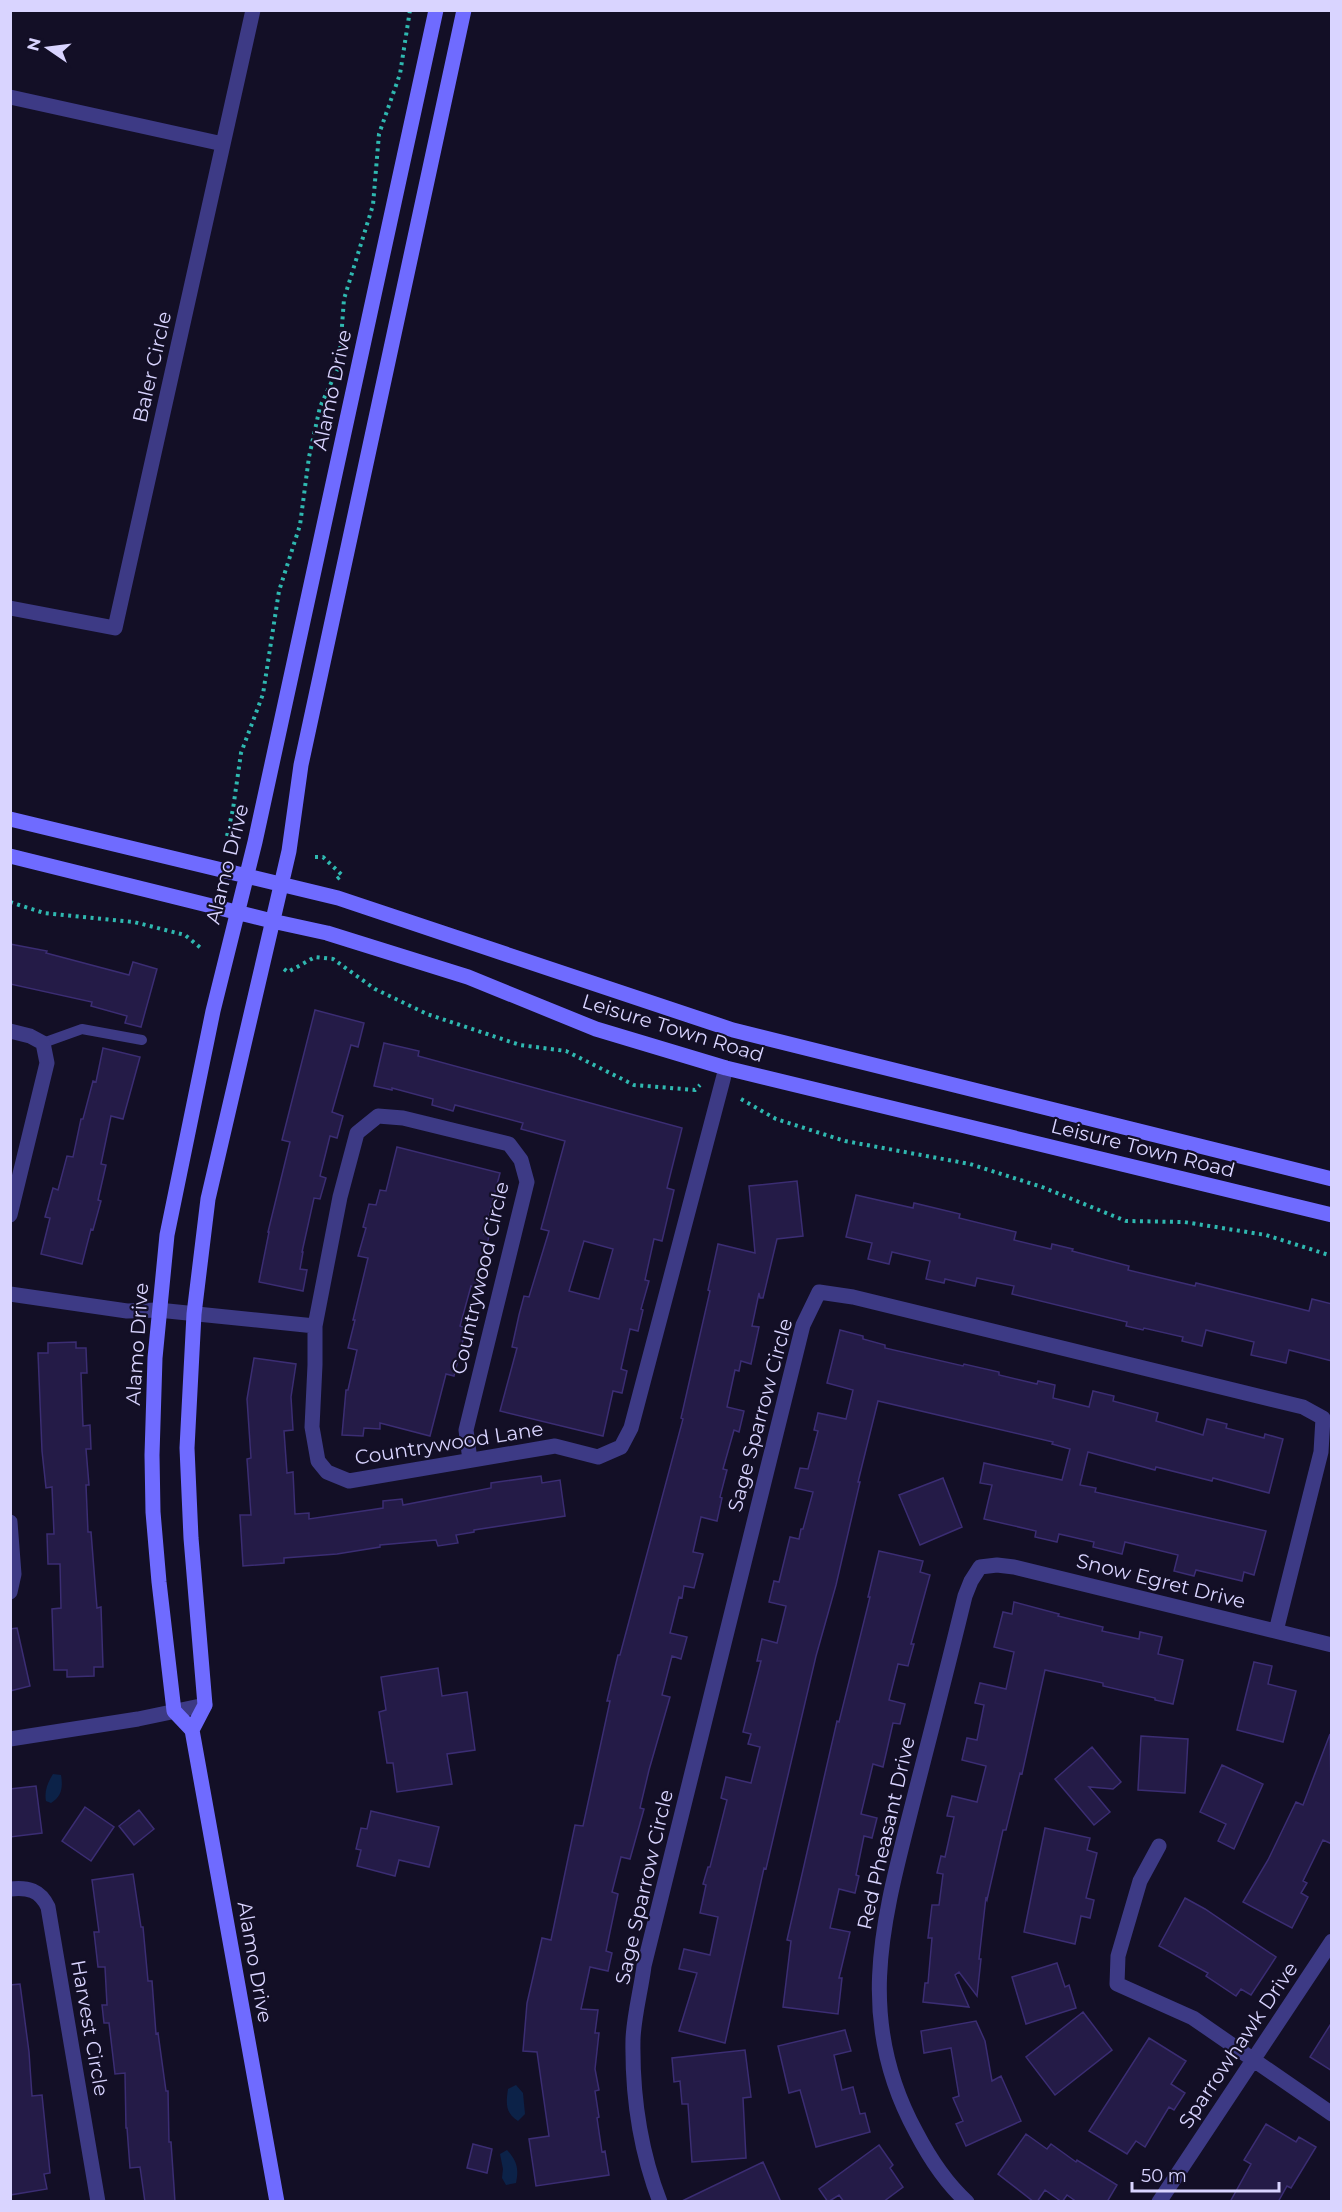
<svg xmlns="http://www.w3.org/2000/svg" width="1342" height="2212" font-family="Montserrat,sans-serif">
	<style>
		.water { fill: #0c2248 }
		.building { fill: #241b47; stroke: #3b2d73; stroke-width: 1.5; fill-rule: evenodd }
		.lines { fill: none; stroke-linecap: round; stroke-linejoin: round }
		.path { stroke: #2fb8b0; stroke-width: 4; stroke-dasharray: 3 4.5; stroke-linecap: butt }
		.service { stroke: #3d3a85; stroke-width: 10 }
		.minor { stroke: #3d3a85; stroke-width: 15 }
		.secondary { stroke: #6f6bff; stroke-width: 15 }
		.labels { text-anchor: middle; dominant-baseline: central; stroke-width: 4.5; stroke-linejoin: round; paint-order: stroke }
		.street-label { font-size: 20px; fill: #d9d4ff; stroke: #130f26 }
	</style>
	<rect width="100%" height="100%" fill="#130f26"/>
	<!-- water -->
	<path class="water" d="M53,1774L61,1775C63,1787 62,1796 51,1803L46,1801C44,1791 48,1782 53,1774Z
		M516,2085L523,2093L525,2114L518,2121C505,2113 506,2103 508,2089Z
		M507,2150C517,2161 519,2169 516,2183L506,2185L502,2178L503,2169L500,2154Z"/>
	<!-- building -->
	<path class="building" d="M10,944L47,951L46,953L129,975L133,962L157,969L141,1027L125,1023L127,1016L91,1006L92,1002L10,984Z
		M315,1010L364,1023L358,1047L351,1045L332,1112L343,1116L337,1138L330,1136L320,1176L326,1178L320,1199L314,1198L302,1252H303L300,1269L307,1270L303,1291L259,1282L269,1232H268L290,1142L282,1140Z
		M384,1043L419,1051L418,1056L682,1128L667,1188L674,1190L662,1241L654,1239L645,1280L649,1281L641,1309L643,1310L638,1331L630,1329L621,1369L627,1371L622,1393L613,1391L603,1436L500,1411L517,1348L512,1347L519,1315L524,1296L529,1297L549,1231L541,1229L565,1141L521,1129L523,1123L455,1105L453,1111L432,1105L433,1099L392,1088V1090L374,1086ZM584,1241L613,1249L599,1299L569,1291Z
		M103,1048L140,1057L123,1119L111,1116L101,1164L106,1165L98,1200L101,1201L93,1230L91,1229L82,1264L41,1254L50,1218L45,1217L53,1188L58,1190L67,1156L73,1157L81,1119H83L93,1081L96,1082Z
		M397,1147L500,1173L484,1234L489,1236L477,1288L471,1286L460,1326L466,1328L454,1376L446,1374L430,1436L380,1423V1429L364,1428L363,1436L342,1435L346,1390H348L357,1350L348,1348L355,1320H353L368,1258L358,1256L366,1228L363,1227L369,1204L376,1205L380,1190L386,1191Z
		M797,1181L803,1236L777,1239L763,1298H760L759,1293L752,1326L759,1327L751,1364L741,1361L739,1371L735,1370L727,1407L744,1411L739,1432L734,1430L723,1469L727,1470L720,1497L722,1498L717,1521L701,1517L693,1552L703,1554L694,1588L684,1586L682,1598L679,1597L670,1633L687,1637L681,1659L672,1656L662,1695L670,1697L649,1770L640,1808L644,1809L630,1859L621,1857L612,1892L618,1894L606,1951L612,1953L608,1971L590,1967L581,2009L598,2010L595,2033H599L595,2069L599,2090L595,2091L599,2117L597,2118L602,2152L605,2151L609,2175L536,2186L529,2139L549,2136L537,2052L523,2051L527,2003L542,1938L551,1940L575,1825L583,1826L610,1701H607L618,1655H620L683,1419L681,1418L710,1291L708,1290L718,1244L755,1253L749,1186Z
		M856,1195L913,1208L914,1203L960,1214L959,1218L1016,1232L1014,1240L1051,1249L1052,1244L1073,1249L1072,1251L1129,1266L1128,1270L1195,1286L1196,1283L1309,1311L1312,1299L1332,1304V1361L1289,1350L1286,1363L1251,1355L1254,1342L1206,1330L1202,1346L1182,1341L1183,1337L1144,1328L1143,1330L1126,1326L1127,1322L1012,1294L1014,1286L977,1278L975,1286L945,1279L944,1283L926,1279L930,1261L892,1252L889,1264L868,1259L872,1243L846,1237Z
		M840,1330L863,1336V1339L885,1345V1348L963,1366L964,1364L999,1372V1375L1037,1384L1038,1381L1055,1385L1053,1398L1089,1407L1093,1391L1114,1396L1113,1401L1158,1413L1156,1421L1203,1435L1207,1419L1227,1424L1226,1428L1264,1438L1265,1434L1283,1439L1269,1493L1213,1478L1212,1481L1156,1467L1155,1470L1088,1452L1080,1485L1096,1488L1095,1492L1266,1531L1254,1575L1244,1572L1242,1581L1196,1570L1194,1576L1174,1571L1178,1555L1125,1542L1122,1554L1093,1547L1094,1542L1059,1534L1057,1542L1035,1537L1036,1531L984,1519L992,1485L980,1483L984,1463L1062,1480L1070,1449L1052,1444L1053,1442L878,1401L858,1482H860L836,1585L816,1656L766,1869L764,1868L725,2043L679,2031L697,1973L679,1969L684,1949L710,1955L718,1917L700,1913L706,1885L703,1884L708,1867H710L727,1800L721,1798L726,1777L751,1783L760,1747L748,1744L751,1734L743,1732L761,1661H757L762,1639L777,1643L786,1606L769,1602L774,1581L779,1582L790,1537L799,1539L801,1529H803L813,1492L795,1488L800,1468L808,1469L818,1431L814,1430L818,1413L846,1419L853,1390L827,1383Z
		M76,1342V1348H86L87,1373H81L83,1426L90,1425L91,1449H86L89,1485H86L88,1532H91L97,1608L101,1607L103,1667H94V1676L67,1677V1670H54L52,1609L61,1608L60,1564H48L47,1534H54L52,1487L46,1488L42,1451L38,1353H48V1343Z
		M254,1358L296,1364L291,1397L293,1430L284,1431L287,1473L293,1472L295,1514L309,1513V1519L383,1508V1501L402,1499L403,1505L491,1488V1483L541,1476L542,1483L560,1480L565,1516L474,1530V1532L456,1535L458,1543L438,1546L436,1540L380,1545V1547L337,1554L284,1558V1563L243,1566L240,1515H251L247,1459L251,1458L247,1399Z
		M943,1478L962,1527L920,1545L899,1495Z
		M879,1551L923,1561L920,1572L930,1575L911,1644H914L908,1666L898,1664L889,1700L905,1704L900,1724L893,1723L883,1767L873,1764L861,1814L877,1818L872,1838L864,1836L856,1875L859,1876L855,1893L839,1889L830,1928L850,1932L839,1978H842L838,2014L783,2007L791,1941L787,1940L837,1721L839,1722L870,1597H868Z
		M1014,1602L1059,1614L1058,1616L1103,1627L1102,1631L1139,1639L1140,1632L1162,1637L1158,1654L1183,1660L1173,1704L1155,1700V1698L1103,1686V1683L1045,1670L1022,1774L1020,1773L1006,1830H1003L987,1900L986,1897L979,1959H981L977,1996L959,1972L955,1975L969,2007L923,2002L925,1983H928L932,1938H928L932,1905H939L943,1874L937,1873L941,1856L945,1857L954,1817L947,1816L952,1796L977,1802L986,1766L962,1760L967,1738L977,1740L984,1705L975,1703L980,1683L1006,1689L1014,1652L994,1647L1003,1612L1012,1614Z
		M17,1628L30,1686L10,1691V1629Z
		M1254,1662L1272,1666L1268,1684L1296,1691L1283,1742L1237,1730Z
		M438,1668L442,1696L467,1692L475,1750L447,1754L452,1784L397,1792L393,1763H387L379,1712L386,1710L381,1677Z
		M1330,1734L1332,1844L1323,1840L1303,1881L1307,1883L1301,1893L1308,1897L1292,1928L1243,1902L1268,1860L1296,1802L1303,1805Z
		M1141,1736L1188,1739L1185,1793L1138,1790Z
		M1092,1747L1121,1782L1113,1789L1089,1787L1110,1812L1094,1825L1055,1779Z
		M1222,1765L1263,1784L1234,1849L1218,1841L1226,1824L1200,1812Z
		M36,1786L42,1833L10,1837V1789Z
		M85,1807L114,1827L91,1861L62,1841Z
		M139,1810L154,1829L134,1845L119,1826Z
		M371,1811L439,1827L429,1867L399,1860L395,1876L357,1866L361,1850L356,1849L361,1828L367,1829Z
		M1045,1828L1090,1838L1087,1850L1097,1853L1086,1898L1094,1900L1090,1918L1081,1916L1075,1944L1024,1932Z
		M133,1874L141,1927H143L148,1981H152L156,2034L158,2033L166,2091H168L169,2142H171L175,2202H145L140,2167L130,2168L127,2128H126L125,2073L115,2074L109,2023H104L102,2005H107L105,1967H98L94,1932H99L92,1880Z
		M1185,1898L1205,1909L1276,1957L1251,1995L1241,1989L1236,1996L1206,1976L1208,1973L1159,1946Z
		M1057,1963L1065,1987L1069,1985L1076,2008L1026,2024L1012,1977Z
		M20,1984L29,2052L32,2096L42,2095L50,2173L44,2174L47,2189L10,2195V1985Z
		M1083,2012L1112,2050L1055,2095L1026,2057Z
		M976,2021L985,2041L992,2081L1001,2076L1021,2121L966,2146L956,2124L963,2121L953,2098L959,2096L951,2048L924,2053L921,2031Z
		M1332,2022V2071L1310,2057Z
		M845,2030L851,2051L834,2055L842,2090L853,2087L860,2114L865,2113L870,2132L816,2147L800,2090L789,2093L778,2046Z
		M1149,2038L1186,2061L1171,2084L1185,2093L1174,2110L1169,2107L1145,2147L1136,2141L1127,2154L1089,2131Z
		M745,2050L751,2097L743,2098L746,2158L692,2162L688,2104H682L680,2081L674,2082L672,2058Z
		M1266,2124L1296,2142L1299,2137L1316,2147L1291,2188L1287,2186L1278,2202H1230L1251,2164L1244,2160Z
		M1026,2134L1047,2149L1051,2144L1076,2162L1077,2160L1117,2185L1107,2202H1077L1067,2195L1062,2202L1045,2190L1037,2202H1034L998,2174Z
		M473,2144L492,2149L487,2173L467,2168Z
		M879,2145L893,2165L890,2168L903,2187L883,2202H844L839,2195L828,2202L819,2189Z
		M763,2162L781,2202H680Z"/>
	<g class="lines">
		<!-- path -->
		<path class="path" d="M227,836L233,809L241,753L263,694L279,591L300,525L309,457L320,407L339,366L344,299L373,205L379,134L400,74L410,10
			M315,857H323L342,875L337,879
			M10,902L44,913L134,922L185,935L202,949
			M284,969L288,972L315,957L333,959L375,989L427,1014L520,1045L566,1051L634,1085L695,1090L700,1085
			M741,1099L776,1119L845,1141L970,1164L1042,1187L1126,1221L1184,1222L1266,1235L1332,1256"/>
		<!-- service -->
		<path class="service" d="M43,1043L82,1029L142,1040"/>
		<!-- minor -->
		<path class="minor" d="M10,97L223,144
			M10,608L115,628L253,10
			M10,1031L30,1036L43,1043L47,1063L10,1215
			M10,1294L127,1311L158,1310L315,1326
			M470,1460L466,1430L527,1182L521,1160L509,1144L403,1118L378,1116L357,1133L340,1197L315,1326V1365L312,1427L318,1461L327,1472L349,1481L555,1446L598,1457L621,1447L631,1428L726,1068
			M10,1522L14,1574L10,1592
			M10,1739L138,1719L205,1705
			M1159,1846L1140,1881L1118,1956L1117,1984L1193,2018L1332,2114
			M10,1889C28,1887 40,1890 48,1907L98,2202
			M660,2202C640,2150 632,2094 633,2039C634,2015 641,1990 644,1966L803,1325L819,1292L853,1297L1303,1407L1323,1418L1321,1452L1276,1631
			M967,2202C946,2183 929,2157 916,2132C852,2015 885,1914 915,1794C932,1728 949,1662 965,1596L971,1581L980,1567L997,1565L1014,1567L1332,1645
			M1159,2202L1332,1941"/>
		<!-- secondary -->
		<path class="secondary" d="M10,819L338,898L733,1030L1332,1179
			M10,856L272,921L327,933L468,977L596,1029L726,1068L1332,1215
			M192,1730L205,1705L191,1538L187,1448L194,1314L208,1199L289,851L301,765L464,10
			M277,2202L192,1730L174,1711L159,1582L153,1512L152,1455L155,1358L167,1235L213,1011L255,842L436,10"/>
	</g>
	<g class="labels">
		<!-- street labels -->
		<g class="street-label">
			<text transform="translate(152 367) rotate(-77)">Baler Circle</text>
			<text transform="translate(332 390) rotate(-78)">Alamo Drive</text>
			<text transform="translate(227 864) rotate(-76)">Alamo Drive</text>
			<text transform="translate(673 1028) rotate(17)">Leisure Town Road</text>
			<text transform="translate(1143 1148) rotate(14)">Leisure Town Road</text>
			<text transform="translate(480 1278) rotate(-77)">Countrywood Circle</text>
			<text transform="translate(137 1344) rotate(-86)">Alamo Drive</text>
			<text transform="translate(760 1415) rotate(-75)">Sage Sparrow Circle</text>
			<text transform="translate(449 1443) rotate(-9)">Countrywood Lane</text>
			<text transform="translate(1161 1581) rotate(14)">Snow Egret Drive</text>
			<text transform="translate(886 1833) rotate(-77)">Red Pheasant Drive</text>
			<text transform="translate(644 1887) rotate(-77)">Sage Sparrow Circle</text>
			<text transform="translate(255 1962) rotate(80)">Alamo Drive</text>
			<text transform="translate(90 2028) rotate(80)">Harvest Circle</text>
			<text transform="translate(1238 2045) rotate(-56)">Sparrowhawk Drive</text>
		</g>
	</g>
	<!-- border -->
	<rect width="1342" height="2212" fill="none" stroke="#d9d4ff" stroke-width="24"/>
	<!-- north arrow -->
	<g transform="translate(48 48) rotate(284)" stroke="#130f26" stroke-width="4.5" paint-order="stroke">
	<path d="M0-4.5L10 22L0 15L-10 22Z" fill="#d9d4ff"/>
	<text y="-9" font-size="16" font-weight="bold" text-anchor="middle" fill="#d9d4ff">N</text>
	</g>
	<!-- scale -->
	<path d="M1132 2182v9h147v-9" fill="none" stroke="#d9d4ff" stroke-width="3"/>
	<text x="1141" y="2182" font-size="18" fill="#d9d4ff" stroke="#130f26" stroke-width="4.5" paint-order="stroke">50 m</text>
</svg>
